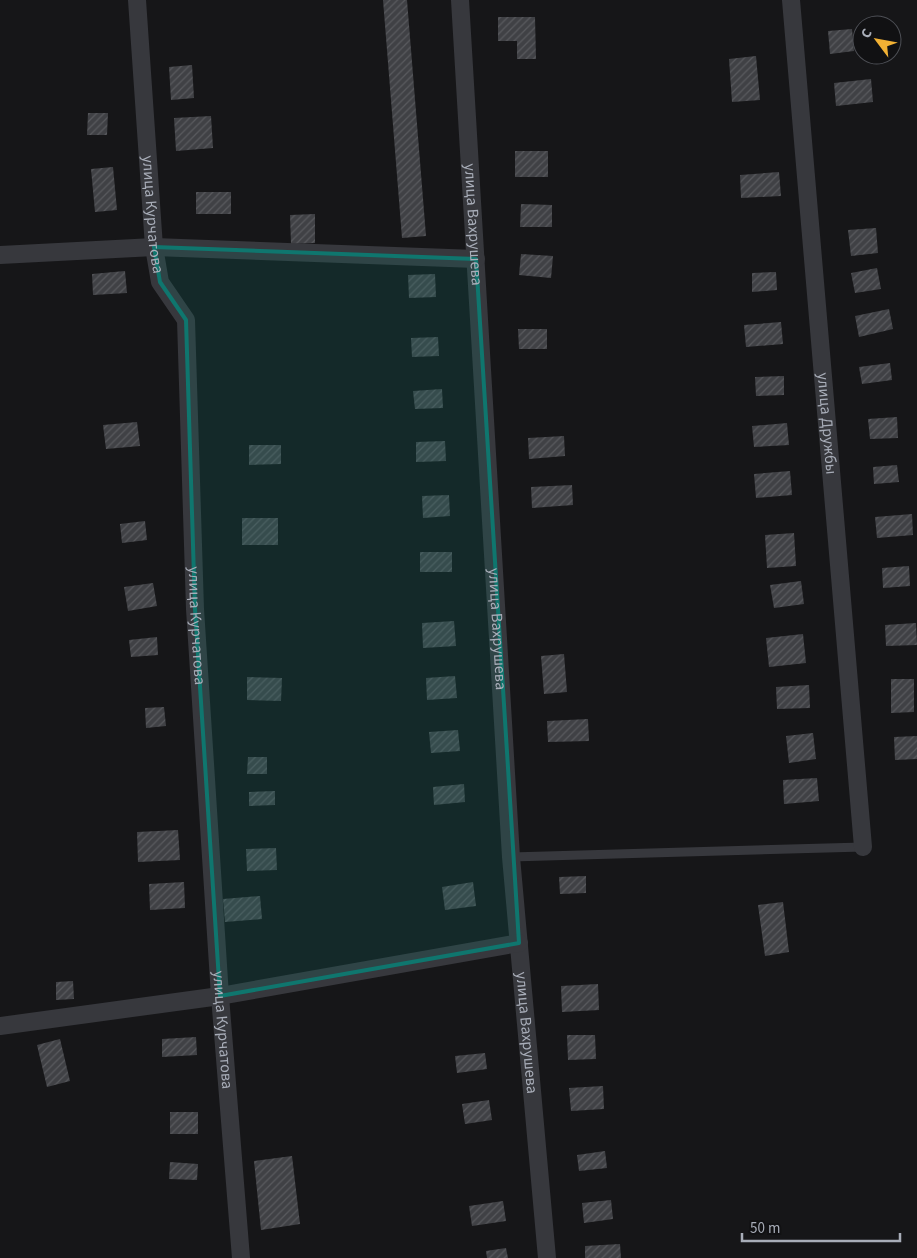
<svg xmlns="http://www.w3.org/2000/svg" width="917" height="1258" font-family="'Source Sans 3',sans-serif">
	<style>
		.building { fill: url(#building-hatch) }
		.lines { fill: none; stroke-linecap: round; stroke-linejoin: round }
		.service { stroke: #37383d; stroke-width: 9 }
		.minor { stroke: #37383d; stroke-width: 18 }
		.marked { fill: #0f766e; fill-opacity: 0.2; stroke: #0f766e; stroke-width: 4; stroke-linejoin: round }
		.labels { text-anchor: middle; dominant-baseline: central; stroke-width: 4; stroke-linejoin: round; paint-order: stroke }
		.street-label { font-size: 16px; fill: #a8adb8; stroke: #111113 }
	</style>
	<defs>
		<pattern id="building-hatch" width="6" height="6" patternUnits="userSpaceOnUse" patternTransform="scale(1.25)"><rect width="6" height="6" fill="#404145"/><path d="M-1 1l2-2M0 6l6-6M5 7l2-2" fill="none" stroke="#595a5e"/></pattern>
	</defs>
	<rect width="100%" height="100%" fill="#161618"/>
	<!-- building -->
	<path class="building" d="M383,0H407L426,236L402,238Z
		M498,17H535L536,59H517V41H498Z
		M852,29L854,51L830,54L828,31Z
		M756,56L760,100L732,102L729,59Z
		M192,65L194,98L171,100L169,67Z
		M871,79L873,102L836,106L834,83Z
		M88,113H108L107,135H87Z
		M211,116L213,148L176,151L174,118Z
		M515,151H548V177H515Z
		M113,167L117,210L95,212L91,169Z
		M779,172L781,196L741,198L740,175Z
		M196,192H231V214H196Z
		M521,204L552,205V227H520Z
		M315,214V243L291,244L290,215Z
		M876,228L878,253L851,256L848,230Z
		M521,254L553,256L551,278L519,275Z
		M877,268L881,289L855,293L851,273Z
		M125,271L127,293L93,295L92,274Z
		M776,272L777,290L752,292V273Z
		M435,274L436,297L409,298L408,275Z
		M889,309L893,329L859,337L855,316Z
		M781,322L783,344L746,347L744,325Z
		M518,329H547V349H519Z
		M438,337L439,356L412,357L411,338Z
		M890,363L892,380L862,384L859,367Z
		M784,376V395L756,396L755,377Z
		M442,389L443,408L415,409L413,391Z
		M897,417L898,438L870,439L868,419Z
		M137,422L140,446L106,449L103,425Z
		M787,423L789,445L754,447L752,426Z
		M564,436L565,456L529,459L528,438Z
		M445,441L446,461L416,462V442Z
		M249,445H281V464L249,465Z
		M897,465L899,482L874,484L873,467Z
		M790,471L792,495L756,498L754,474Z
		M572,485L573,505L532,508L531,487Z
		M449,495L450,516L423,518L422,496Z
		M912,514L913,535L877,538L875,517Z
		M242,518H278V545H242Z
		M145,521L147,540L122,543L120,524Z
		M794,533L796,566L767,568L765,535Z
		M420,552H452V572H420Z
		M909,566L910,586L883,588L882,568Z
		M801,581L804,604L774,608L770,585Z
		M153,583L157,606L128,611L124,587Z
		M454,621L456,646L423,648L422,623Z
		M916,623L917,645L886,646L885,625Z
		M803,634L806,663L769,667L766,638Z
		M157,637L158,655L131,657L129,640Z
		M564,654L567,692L544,694L541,656Z
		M455,676L457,698L427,700L426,678Z
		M247,677L282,678L281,701L247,700Z
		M891,679H914V712L891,713Z
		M809,685L810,708L777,709L776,687Z
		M164,707L166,726L146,728L145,708Z
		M588,719L589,741L548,742L547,721Z
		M458,730L460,751L431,753L429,732Z
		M813,733L816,759L789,763L786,736Z
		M917,736V759L895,760L894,737Z
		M248,757H267V774H247Z
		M817,778L819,801L784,804L783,780Z
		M464,784L465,802L434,805L433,787Z
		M275,791V805L249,806V792Z
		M178,830L180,860L138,862L137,832Z
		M276,848L277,870L247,871L246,849Z
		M586,876V893L560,894L559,877Z
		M184,882L185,908L150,910L149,884Z
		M473,882L476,906L445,910L442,887Z
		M260,896L262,919L225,922L223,899Z
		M783,902L789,952L765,956L758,905Z
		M73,981L74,999L56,1000V982Z
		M598,984L599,1010L562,1012L561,986Z
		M567,1035H595L596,1059L568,1060Z
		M196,1037L197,1055L162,1057V1039Z
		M60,1039L70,1081L47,1087L37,1045Z
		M485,1053L487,1069L457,1073L455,1056Z
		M603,1086L604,1109L571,1111L569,1088Z
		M489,1100L492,1120L465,1124L462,1104Z
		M170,1112H198V1134H170Z
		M605,1151L607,1168L579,1171L577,1155Z
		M292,1156L300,1224L261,1230L254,1161Z
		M170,1162L198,1164L197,1180L169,1179Z
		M611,1200L613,1219L584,1223L582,1203Z
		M503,1201L506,1221L472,1226L469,1206Z
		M620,1244L621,1258H585V1246Z
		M506,1248L508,1258H487L486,1251Z"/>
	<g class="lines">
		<!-- service -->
		<path class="service" d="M511,857L863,847"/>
		<!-- minor -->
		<g class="minor">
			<path id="s1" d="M137,0L154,247L160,282L186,320L195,609L220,996L241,1258"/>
			<path id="s2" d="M460,0L511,857L547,1258"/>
			<path id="s3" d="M791,0L863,847"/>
			<path d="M0,255L154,247L476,259"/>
			<path d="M0,1026L220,996L519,943"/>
		</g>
	</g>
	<!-- marked area -->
	<path class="marked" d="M154,247L476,259L519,943L220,996L195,609L186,320L160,282Z"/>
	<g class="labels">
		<!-- street labels -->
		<g class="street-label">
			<text stroke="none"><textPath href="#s1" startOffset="215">улица Курчатова</textPath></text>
			<text stroke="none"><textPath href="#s2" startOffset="225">улица Вахрушева</textPath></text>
			<text stroke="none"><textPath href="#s3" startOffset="425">улица Дружбы</textPath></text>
			<text stroke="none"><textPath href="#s1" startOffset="635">улица Курчатова</textPath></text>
			<text stroke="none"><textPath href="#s2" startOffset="630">улица Вахрушева</textPath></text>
			<text stroke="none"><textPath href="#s1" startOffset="1040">улица Курчатова</textPath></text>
			<text stroke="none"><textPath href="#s2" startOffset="1035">улица Вахрушева</textPath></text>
		</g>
	</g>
	<!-- north arrow -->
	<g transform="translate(877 40) rotate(302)"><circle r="24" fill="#111113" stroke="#4d4f55"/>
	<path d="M0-4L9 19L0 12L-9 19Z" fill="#f2b134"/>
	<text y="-8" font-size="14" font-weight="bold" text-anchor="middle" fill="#a8adb8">С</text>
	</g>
	<!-- scale -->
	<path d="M742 1233v8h158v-8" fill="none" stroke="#a8adb8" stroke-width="2.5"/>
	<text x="750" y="1233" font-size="15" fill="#a8adb8" stroke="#111113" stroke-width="4" paint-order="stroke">50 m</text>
</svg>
